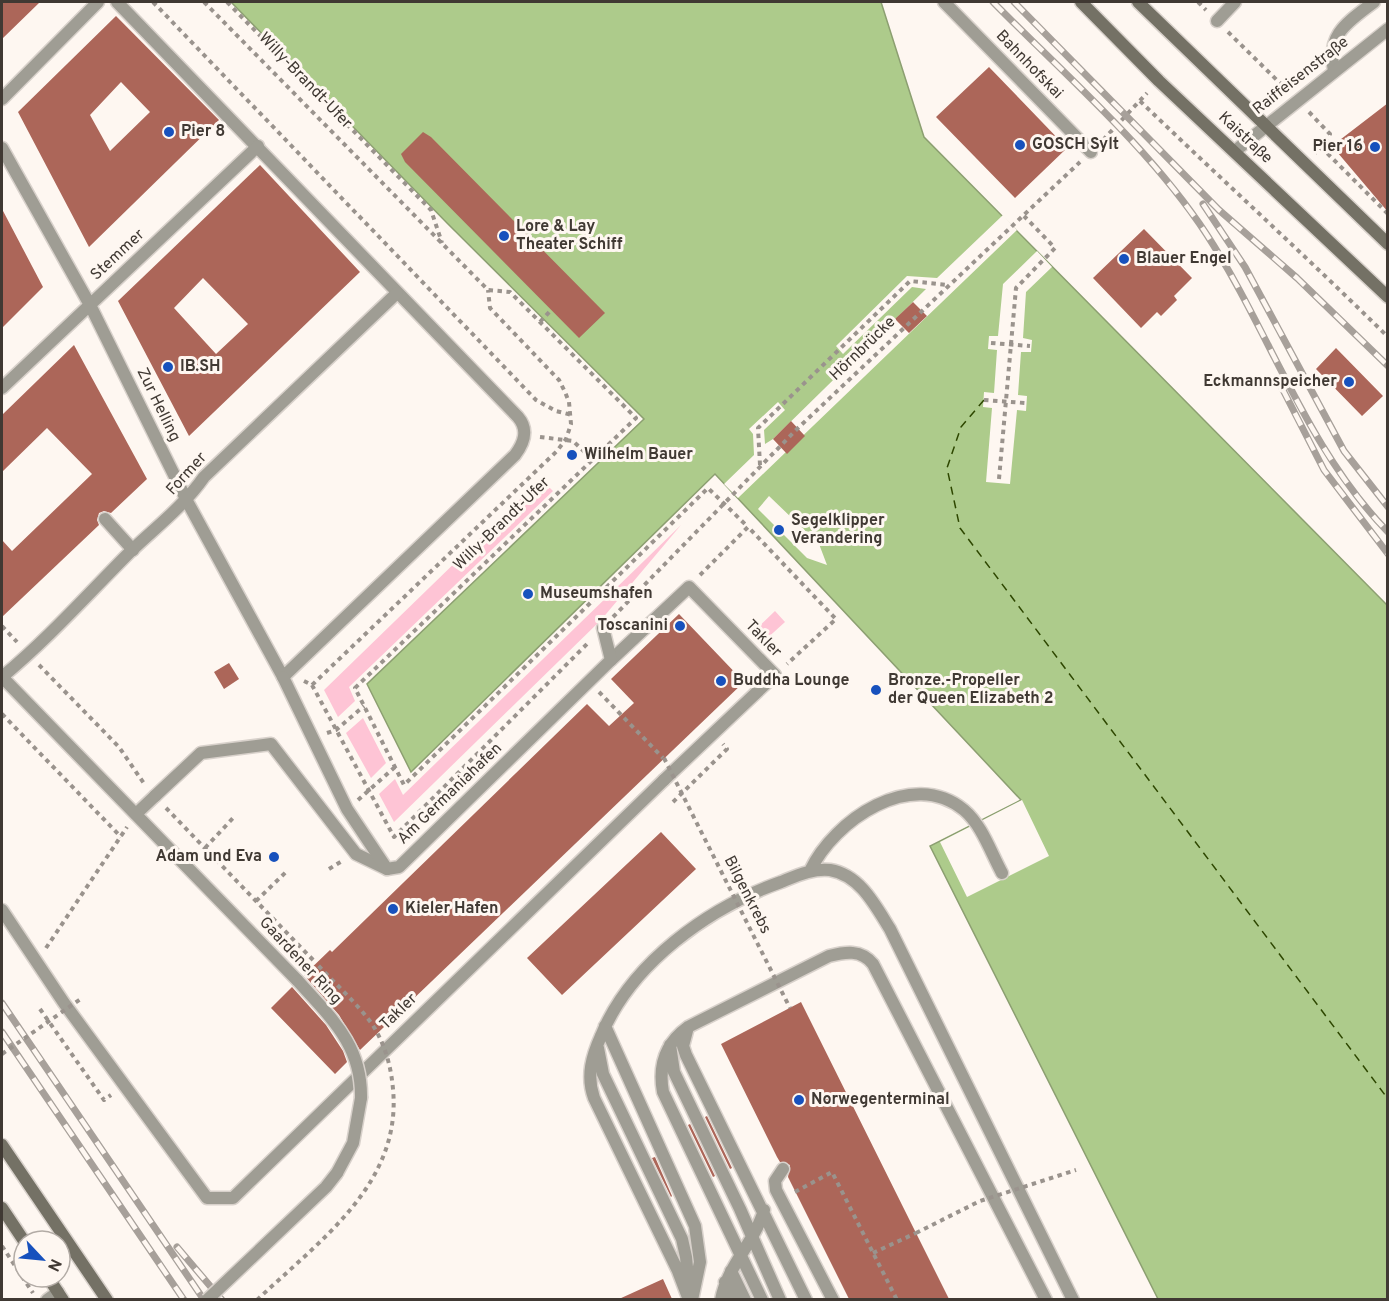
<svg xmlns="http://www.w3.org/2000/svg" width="1389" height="1301" font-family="Overpass,sans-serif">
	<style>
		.green { fill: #fec4d5 }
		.water { fill: #adcb8b; stroke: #8c9f71; stroke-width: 1.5 }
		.pier { fill: #fef7f1 }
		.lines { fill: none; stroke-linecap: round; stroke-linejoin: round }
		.ferry { stroke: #2e4700; stroke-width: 1.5; stroke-dasharray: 8 6; stroke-linecap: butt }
		.building { fill: #ac6659; fill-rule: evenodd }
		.service-casing { stroke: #d8d1cb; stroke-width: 15 }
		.pedestrian-casing { stroke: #d8d1cb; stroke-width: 15 }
		.minor-casing { stroke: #d8d1cb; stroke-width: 15 }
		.secondary-casing { stroke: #d8d1cb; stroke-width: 15 }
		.path { stroke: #9a938d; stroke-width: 4; stroke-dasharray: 4.5 4.5; stroke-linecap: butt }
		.service { stroke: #9f9d94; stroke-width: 12 }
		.pedestrian { stroke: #9f9d94; stroke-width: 12 }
		.minor { stroke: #9f9d94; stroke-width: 12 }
		.secondary { stroke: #747165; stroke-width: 12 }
		.rail-casing { stroke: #a7a09a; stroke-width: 7 }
		.rail { stroke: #fef7f1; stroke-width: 4.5; stroke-dasharray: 14; stroke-linecap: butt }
		.minor-bridge-casing { stroke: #d8d1cb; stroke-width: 15; stroke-linecap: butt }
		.path-bridge { stroke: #9a938d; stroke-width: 4; stroke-dasharray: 4.5 4.5; stroke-linecap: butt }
		.minor-bridge { stroke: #9f9d94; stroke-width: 12 }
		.poi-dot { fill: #1751bd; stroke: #fef7f1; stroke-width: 2 }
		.labels { text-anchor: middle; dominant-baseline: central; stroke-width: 6; stroke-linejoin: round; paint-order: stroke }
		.street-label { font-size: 16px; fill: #403933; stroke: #fef7f1 }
		.poi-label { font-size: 16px; font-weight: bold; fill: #403933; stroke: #fef7f1; text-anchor: start }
	</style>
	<rect width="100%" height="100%" fill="#fef7f1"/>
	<!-- green -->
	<path class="green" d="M541,479L553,491L349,687L355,701L338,717L324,690Z
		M681,525L601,620L394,822L379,794L395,779L403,795Z
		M775,611L785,622L763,642L754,631Z
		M363,718L386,763L371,778L346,733Z"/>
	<!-- water -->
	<path class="water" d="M231,2H881L924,137L1387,605V1299H1158L930,846L1021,800L715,474L411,772L367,684L644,419L447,223Z"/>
	<!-- pier -->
	<path class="pier" d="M1003,215L1017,230L738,498L724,484L754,455L753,434L749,429L778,402L785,410L764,430L765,444L773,439L926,289L912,287L843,354L836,346L907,276L937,278Z
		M1037,251L1052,267L1026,292L1023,338L1032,340L1031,352H1021L1018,395L1027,396L1026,411L1017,410L1010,484L986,482L992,408L983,407L984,392L994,393L997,350L988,349L989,336H998L1003,284Z
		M769,496L819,544L827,565L807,558L758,509Z
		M1022,800L1049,856L967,897L940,842Z"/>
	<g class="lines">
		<!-- ferry -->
		<path class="ferry" d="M984,400L961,427L947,468L960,528L1388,1099"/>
	</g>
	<!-- building -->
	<path class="building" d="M2,2H40L2,39Z
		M116,16L219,120L89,247L18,112ZM121,82L150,112L110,151L90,115Z
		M989,67L1067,148L1015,198L936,117Z
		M1388,103V212L1332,146Z
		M423,132L431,137L605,313L579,338L405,162L401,154Z
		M260,165L360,272L189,436L118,301ZM203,278L248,324L216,354L174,308Z
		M2,209L43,287L2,328Z
		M1144,229L1192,278L1174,296L1177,300L1161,316L1157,312L1141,328L1093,278Z
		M913,302L927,316L909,333L895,319Z
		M74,345L147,479L111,513L104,511L99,513L97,520L99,525L2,617V540L12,551L92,474L47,428L2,472V415Z
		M1336,348L1383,396L1362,416L1316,369Z
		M791,421L805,436L787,454L773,439Z
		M679,614L744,682L360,1050L339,1015L304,975L330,950L332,952L587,704L609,726L634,703L611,679Z
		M229,663L239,679L224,689L214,672Z
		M661,832L696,869L562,995L527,958Z
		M292,987L326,1025L343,1051L347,1062L335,1074L271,1008Z
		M801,1002L916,1233L949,1299H849L788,1177L790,1165L780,1162L777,1157L721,1044Z
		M707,1116L732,1168L730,1169L705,1117Z
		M690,1124L715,1176L713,1177L688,1125Z
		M655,1157L672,1196L671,1197L652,1158Z
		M663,1279L672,1299H619Z"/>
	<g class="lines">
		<defs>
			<path id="service" d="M117,2L518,417C529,430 524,443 515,455L283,677L187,501
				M1334,71C1326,34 1348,22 1374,2
				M105,519L133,550
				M136,814L155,796
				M810,871C834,820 912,767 964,810C982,825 991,853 1002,873
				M2,910L64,1003L207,1198H233L664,780
				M605,1026L695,1226L700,1262L692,1300
				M688,1027L683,1046L686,1055L806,1300
				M670,1045L674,1072L740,1209L780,1300
				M598,1048L603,1074L682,1239L686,1257L689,1287
				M783,1169L775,1181L776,1190L833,1300
				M731,1271L745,1300
				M725,1282L733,1300
				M47,1300L58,1292
				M689,1300L678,1271L594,1098C586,1076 592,1056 601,1036C631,963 708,908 781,882C796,876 813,868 830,870C860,875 875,905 890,929L1073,1300
				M721,1300C727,1266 755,1242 764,1210
				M762,1300L663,1092C658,1065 666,1043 688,1027L829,956C845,952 861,949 873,964L1046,1300"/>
			<path id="pedestrian" d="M944,2L1091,152
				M1217,21L1235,2
				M611,660L689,587L775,675L664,780
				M155,796L201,753L271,744L356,854L387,869"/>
			<path id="minor" d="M2,99L98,2
				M2,148L90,305L187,501
				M1235,151L1388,29
				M2,388L258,146
				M2,677C48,639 88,594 130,552C156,527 183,507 204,477L397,293
				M2,677L298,981
				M283,677L347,809L387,869L399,867L611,660L603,628
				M337,1173L353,1143L361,1098"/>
			<path id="secondary" d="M1081,2L1159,81L1388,297
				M1138,2L1388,244
				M2,1145L107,1300
				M2,1208L24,1241
				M48,1277L63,1300"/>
		</defs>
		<!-- service casing -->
		<use href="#service" class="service-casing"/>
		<!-- pedestrian casing -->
		<use href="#pedestrian" class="pedestrian-casing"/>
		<!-- minor casing -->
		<use href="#minor" class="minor-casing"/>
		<!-- secondary casing -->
		<use href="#secondary" class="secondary-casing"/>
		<!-- path -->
		<path class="path" d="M153,2L536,400L556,411L572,415
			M204,2L488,290L510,292L636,418L355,688L404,785L708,488L748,527
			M227,2L431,210L442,243
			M1198,2L1206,10
			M1228,32L1287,90
			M1140,101C1222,180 1307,257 1388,337
			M1309,112L1330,134L1325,144L1315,153
			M1103,140L1147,93
			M1321,147L1388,214
			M540,322L551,310
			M991,343L1030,346
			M984,400L1025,403
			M540,437L573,441L593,460
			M760,465L758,428L910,281L948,285
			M999,479L1016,288L1055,248L1024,216
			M700,575L748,527L836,619L787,664
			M613,617L798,428L1080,162
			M2,626L17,642
			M39,665L119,747L145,785
			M304,681L312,685L557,451L566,439L571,424L569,402L565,392L559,380L490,308L488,290
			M312,685L394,837L589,642
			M599,692L663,758
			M2,714L121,837
			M327,733L336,730L364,706
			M358,800L395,767
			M673,802L727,749L723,744
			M166,808L316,963
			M205,848L234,817
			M329,869L342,861
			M256,901L287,871
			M46,948L127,827
			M40,1009L104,1100L111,1095
			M795,1192L832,1172L897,1300
			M2,1246L33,1293
			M873,1253L916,1233"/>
		<!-- service -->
		<use href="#service" class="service"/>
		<!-- pedestrian -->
		<use href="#pedestrian" class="pedestrian"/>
		<!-- minor -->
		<use href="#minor" class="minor"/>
		<!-- secondary -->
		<use href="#secondary" class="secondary"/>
		<defs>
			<path id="rail" d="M993,2C1065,75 1150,148 1207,235C1270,332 1306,448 1388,532
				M1014,2L1219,210L1297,278L1388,366
				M1203,204L1245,267L1344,451L1388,507
				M1282,388L1324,470L1388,554
				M2,1003L204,1300
				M2,1032L184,1300
				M177,1247L222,1300"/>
		</defs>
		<!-- rail casing -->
		<use href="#rail" class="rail-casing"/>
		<!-- rail -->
		<use href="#rail" class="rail"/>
		<defs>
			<path id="minor-bridge" d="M298,981C331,1018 362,1045 361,1098
				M207,1300L326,1187L337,1173"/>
		</defs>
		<!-- minor-bridge casing -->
		<use href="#minor-bridge" class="minor-bridge-casing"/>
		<!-- path-bridge -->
		<path class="path-bridge" d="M664,758L790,1008
			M2,1054L82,998
			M916,1233L980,1201L1076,1170
			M257,1300C319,1241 402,1184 393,1089C391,1066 385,1044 372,1024C356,1002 334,983 316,963"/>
		<!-- minor-bridge -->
		<use href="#minor-bridge" class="minor-bridge"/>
	</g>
	<!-- markers -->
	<g class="poi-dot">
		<circle cx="169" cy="132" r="6"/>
		<circle cx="1020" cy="145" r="6"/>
		<circle cx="1375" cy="147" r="6"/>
		<circle cx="504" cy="236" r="6"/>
		<circle cx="1124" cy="259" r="6"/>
		<circle cx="168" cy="367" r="6"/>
		<circle cx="1349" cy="382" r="6"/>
		<circle cx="572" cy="455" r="6"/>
		<circle cx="779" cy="530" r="6"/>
		<circle cx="528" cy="594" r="6"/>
		<circle cx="680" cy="626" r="6"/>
		<circle cx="721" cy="681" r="6"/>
		<circle cx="876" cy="690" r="6"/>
		<circle cx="274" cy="857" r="6"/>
		<circle cx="393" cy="909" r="6"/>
		<circle cx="799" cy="1100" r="6"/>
	</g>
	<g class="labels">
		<!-- street labels -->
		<g class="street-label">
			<text transform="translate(1029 65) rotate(46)">Bahnhofskai</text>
			<text transform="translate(1301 76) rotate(-38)">Raiffeisenstraße</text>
			<text transform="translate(305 81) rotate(46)">Willy-Brandt-Ufer</text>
			<text transform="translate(1245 138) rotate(43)">Kaistraße</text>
			<text transform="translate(118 255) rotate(-43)">Stemmer</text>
			<text transform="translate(863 349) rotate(-44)">Hörnbrücke</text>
			<text transform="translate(158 405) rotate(64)">Zur Helling</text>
			<text transform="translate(187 474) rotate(-48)">Former</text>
			<text transform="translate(502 524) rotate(-44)">Willy-Brandt-Ufer</text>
			<text transform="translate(763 639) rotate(46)">Takler</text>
			<text transform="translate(450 794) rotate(-44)">Am Germaniahafen</text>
			<text transform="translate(747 895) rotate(63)">Bilgenkrebs</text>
			<text transform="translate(300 961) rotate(47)">Gaardener Ring</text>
			<text transform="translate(399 1012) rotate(-44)">Takler</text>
		</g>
		<!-- poi labels -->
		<g class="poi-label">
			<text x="181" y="132">Pier 8</text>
			<text x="1032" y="145">GOSCH Sylt</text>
			<text x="1363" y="147" text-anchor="end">Pier 16</text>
			<text x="516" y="227">Lore &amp; Lay<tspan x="516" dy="18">Theater Schiff</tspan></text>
			<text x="1136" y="259">Blauer Engel</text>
			<text x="180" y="367">IB.SH</text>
			<text x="1337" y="382" text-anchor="end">Eckmannspeicher</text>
			<text x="584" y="455">Wilhelm Bauer</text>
			<text x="791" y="521">Segelklipper<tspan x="791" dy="18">Verandering</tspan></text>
			<text x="540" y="594">Museumshafen</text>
			<text x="668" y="626" text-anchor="end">Toscanini</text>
			<text x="733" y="681">Buddha Lounge</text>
			<text x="888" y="681">Bronze.-Propeller<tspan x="888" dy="18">der Queen Elizabeth 2</tspan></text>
			<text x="262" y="857" text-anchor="end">Adam und Eva</text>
			<text x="405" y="909">Kieler Hafen</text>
			<text x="811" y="1100">Norwegenterminal</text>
		</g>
	</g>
	<!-- border -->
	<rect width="1389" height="1301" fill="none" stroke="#403933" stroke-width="6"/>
	<!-- north arrow -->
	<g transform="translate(42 1259) rotate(116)"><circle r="28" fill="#fef7f1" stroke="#b2aba5" stroke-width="1.5"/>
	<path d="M0-4.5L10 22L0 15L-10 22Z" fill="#1751bd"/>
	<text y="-9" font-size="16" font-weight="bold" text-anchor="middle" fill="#403933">N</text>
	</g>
</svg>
